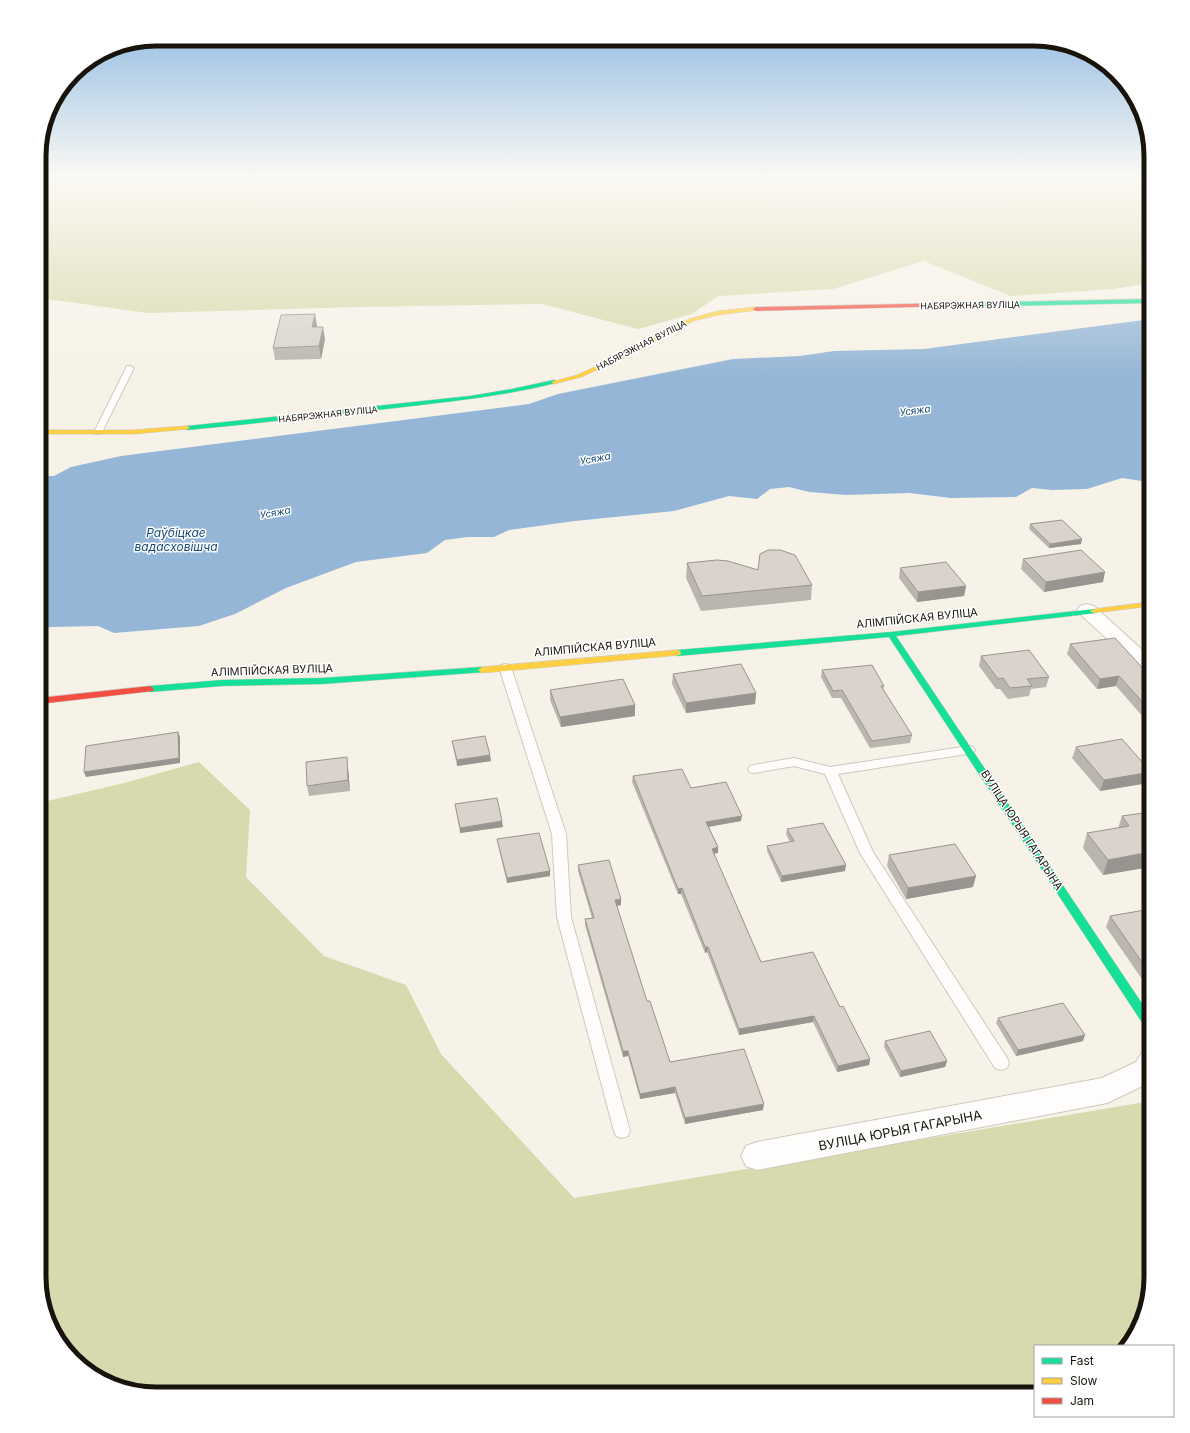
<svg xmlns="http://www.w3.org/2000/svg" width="1190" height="1433" font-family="Inter,sans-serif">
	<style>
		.forest { fill: #d7daae }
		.water { fill: #95b6d6 }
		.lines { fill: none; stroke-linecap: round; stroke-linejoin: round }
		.lane-casing { stroke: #cdc9c0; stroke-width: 2 }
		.street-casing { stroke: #cdc9c0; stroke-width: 2 }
		.fast-casing { stroke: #cdc9c0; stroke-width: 1 }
		.slow-casing { stroke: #cdc9c0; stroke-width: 1 }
		.jam-casing { stroke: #cdc9c0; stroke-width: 1 }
		.lane { fill: #fefdfb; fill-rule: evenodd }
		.street { fill: #fefdfb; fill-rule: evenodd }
		.fast { fill: #16e098; fill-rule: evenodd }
		.slow { fill: #ffcf43; fill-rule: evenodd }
		.jam { fill: #f24e42; fill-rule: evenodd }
		.wall { fill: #bbb5af }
		.shaded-wall { fill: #98948f }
		.building { fill: #d9d3cc; stroke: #98948f }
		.labels { text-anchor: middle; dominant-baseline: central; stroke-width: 3; stroke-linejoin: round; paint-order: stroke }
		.far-street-label { font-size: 9px; fill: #18140c; stroke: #fff }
		.far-water-label { font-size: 10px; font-style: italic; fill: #154a7a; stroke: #fff }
		.street-label { font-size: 11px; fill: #18140c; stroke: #fff }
		.water-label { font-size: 12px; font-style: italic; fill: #154a7a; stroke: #fff }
		.near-street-label { font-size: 13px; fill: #18140c; stroke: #fff }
		.rim { fill: none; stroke: #18140c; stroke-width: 5 }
	</style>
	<rect width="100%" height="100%" fill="#f7f2e7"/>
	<!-- forest -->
	<path class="forest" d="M39,176H1151V283L1113,289L1011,296L924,261L833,289L718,296L692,314L638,329L542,304L359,307L148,313L39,298Z
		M199,762L250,810L246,877L324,956L406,985L441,1054L574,1198L1151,1101V1277L1135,1335L1126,1346H1035L1034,1394H156L104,1382L59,1342L39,1277V803L124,783Z"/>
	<!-- water -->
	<path class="water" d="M1151,319V480L1142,481L1122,478L1087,489L1052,490L1032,488L1016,497L951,498L909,493L846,495L809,492L789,487L770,489L757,499L729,496L674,511L575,521L509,530L494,537H468L445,540L427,553L356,562L286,588L235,614L199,626L114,633L98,626L51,627L39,630V476H54L71,467L121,456L529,404L558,394L733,359L800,356L834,351L924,349Z"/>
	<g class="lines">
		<defs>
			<path id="lane" d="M127,366H130L134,368L101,434H95L94,432Z
				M505,664L509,665L511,667L566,834L571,917L630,1131L628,1136L622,1138L616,1136L614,1131L557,917L552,834L499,667L501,665Z
				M969,746L973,747L975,750L973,753L838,774L873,852L1007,1058L1009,1063L1007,1068L1001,1070L995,1068L860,853L825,774L794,766L754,773L750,772L748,769L750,766L754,765L794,758L830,767Z"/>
			<path id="street" d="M1087,604L1094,606L1151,658V675L1144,673L1080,614L1077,610L1080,606Z
				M1151,1050V1082L1107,1103L757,1170L746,1166L741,1156L746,1146L757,1142L1102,1078L1136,1062L1141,1054Z"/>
			<path id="fast" d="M1151,299V303L953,307L950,305L953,303Z
				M554,380L556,381V383C500,397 443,402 386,409C319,416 253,424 187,430L184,428L187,426L470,396L512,389Z
				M1094,609L1098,611L1097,613L896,636L1151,1017V1032L1147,1030L889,637L677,656L673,653L677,650L891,632Z
				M482,667L486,670L485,672L322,684L222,686L150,692L146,689L150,686L222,680L322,678Z"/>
			<path id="slow" d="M756,307L759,309L758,310L718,315L693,321L619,360L581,377L554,384L551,382L577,375L615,358L689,319L718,311Z
				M187,426L189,427V429L133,434H39V430H133Z
				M1151,602V606L1094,613L1090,611L1094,609Z
				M677,650L680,651L681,653L680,655L482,673L478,670L482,667Z"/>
			<path id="jam" d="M953,303L955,304V306L756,311L753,309L756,307Z
				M150,686L154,689L153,691L39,704V698Z"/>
		</defs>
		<!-- lane casing -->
		<use href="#lane" class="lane-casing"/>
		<!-- street casing -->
		<use href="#street" class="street-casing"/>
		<!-- fast casing -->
		<use href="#fast" class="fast-casing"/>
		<!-- slow casing -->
		<use href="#slow" class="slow-casing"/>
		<!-- jam casing -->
		<use href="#jam" class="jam-casing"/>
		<!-- lane -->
		<use href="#lane" class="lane"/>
		<!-- street -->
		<use href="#street" class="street"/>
		<!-- fast -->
		<use href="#fast" class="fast"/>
		<!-- slow -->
		<use href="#slow" class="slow"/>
		<!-- jam -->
		<use href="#jam" class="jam"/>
	</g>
	<!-- wall -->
	<path class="wall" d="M317,326V327L325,339L321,359L275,360L273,348Z
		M1030,524L1082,539L1081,544L1049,548L1029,529Z
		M1023,559L1103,582L1044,592L1021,569Z
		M687,563L812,585L811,600L701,611L686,578Z
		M900,568L966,586L964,596L917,602L899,578Z
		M1070,644L1151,677V717L1144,718L1116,686L1097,689L1067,654Z
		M981,656L1049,677L1046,687L1031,689L1029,696L1008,699L1000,689H996L979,666Z
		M822,670L884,686L883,690L912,735L910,743L870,748L841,698H832L821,677Z
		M673,674L756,693L755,704L686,713L672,684Z
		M550,690L635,716L561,727L550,700Z
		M452,741L490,755L491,761L457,766Z
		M1076,747L1151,772L1148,783L1100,791L1072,758Z
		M348,768L350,791L309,796L307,786Z
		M633,776L741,821L709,827L718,847V853L714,854L761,962L840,1007L870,1059L869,1065L837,1072L813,1022L739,1035L707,952L705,953L681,894H678L632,782Z
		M455,804L503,827L460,833Z
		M1151,812V870H1146L1144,868L1103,875L1083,848L1087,833L1118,828L1122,816Z
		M787,829L845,871L781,882L767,851V846L790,842L786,834Z
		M497,839L550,871V876L507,883L498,845Z
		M889,855L973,887L906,899L887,866Z
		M578,865L621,899V905L616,906L647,1001L670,1062L763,1110L685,1124L675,1093L640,1099L628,1056L623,1057L585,925V919L592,918L578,871Z
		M1151,909V981L1144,982L1106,927L1110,916Z
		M998,1018L1083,1041L1016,1056L996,1023Z
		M885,1041L947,1061L945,1067L900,1077L884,1047Z"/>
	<!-- shaded-wall -->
	<path class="shaded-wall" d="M315,314L317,326L314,339L312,327Z
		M323,327L325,339L321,359L319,346Z
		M44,329L47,337L39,347V336Z
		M1082,539L1081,544L1049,548L1050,544Z
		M1105,572L1103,582L1044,592L1046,582Z
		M966,586L964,596L917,602L918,592Z
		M1119,676L1116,686L1097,689L1100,679Z
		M756,693L755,704L686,713V703Z
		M635,705V716L561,727L560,717Z
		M1147,707H1151V717L1144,718Z
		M178,732L180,737V763L86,777L84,772Z
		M490,755L491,761L457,766V760Z
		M347,757L348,768L350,791L348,780Z
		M1151,772L1148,783L1100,791L1104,780Z
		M742,816L741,821L706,827V822Z
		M502,821L503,827L460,833V828Z
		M718,847V853L711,854L712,849Z
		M1150,852L1144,868L1103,875L1108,860Z
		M846,865L845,871L781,882L782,876Z
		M550,871V876L507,883V878Z
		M976,876L973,887L906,899L908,888Z
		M682,888L681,894H678V889Z
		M621,899V905L615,906V900Z
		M705,947H708L707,952L705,953Z
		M814,1016L813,1022L739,1035V1029Z
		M1085,1035L1083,1041L1016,1056L1018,1050Z
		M623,1051H628V1056L623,1057Z
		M870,1059L869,1065L837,1072L838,1066Z
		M947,1061L945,1067L900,1077L901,1071Z
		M675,1087V1093L640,1099V1094Z
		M764,1104L763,1110L685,1124V1118Z"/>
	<!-- building -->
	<path class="building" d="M315,314L312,327H323L319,346L273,348L281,315Z
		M39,329H44L39,336Z
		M1062,520L1082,539L1050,544L1030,524Z
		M768,550H780L795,555L812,585L702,596L687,563L717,560L728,561L758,570L760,554Z
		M1081,550L1105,572L1046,582L1023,559Z
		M946,562L966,586L918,592L900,568Z
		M1115,638L1151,677V707H1147L1119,676L1100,679L1070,644Z
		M1029,650L1049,677L1027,679L1032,686L1010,688L1003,678L998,679L981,656Z
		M741,664L756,693L686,703L673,674Z
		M872,665L884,686H881L912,735L872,741L842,690L833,691L822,670Z
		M623,679L635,705L560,717L550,690Z
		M178,732L179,758L84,772L86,746Z
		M485,736L490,755L457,760L452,741Z
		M1122,739L1151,772L1104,780L1076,747Z
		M347,757L348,780L307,786L306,762Z
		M682,769L691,788L726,782L742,816L706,822L718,847L712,849L761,962L813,952L840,1007L843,1006L870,1059L838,1066L814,1016L739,1029L708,947H705L682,888L678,889L633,776Z
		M497,798L502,821L460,828L455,804Z
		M1151,812V854L1150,852L1108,860L1087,833L1129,826L1122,816Z
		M823,823L846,865L782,876L767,846L794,841L787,829Z
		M539,833L550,871L507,878L497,839Z
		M955,844L976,876L908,888L889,855Z
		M609,860L621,899L615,900L647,1001H650L670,1062L744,1049L764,1104L685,1118L675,1087L640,1094L628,1051H623L585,919L594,918L578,865Z
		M1151,909V970L1148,971L1110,916Z
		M1063,1003L1085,1035L1018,1050L998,1018Z
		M930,1031L947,1061L901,1071L885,1041Z"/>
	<!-- sky -->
	<linearGradient id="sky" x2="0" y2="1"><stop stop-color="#87b5e1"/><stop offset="0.47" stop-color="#fbf9f4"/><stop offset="1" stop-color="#fbf9f4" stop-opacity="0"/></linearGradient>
	<rect width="1190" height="377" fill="url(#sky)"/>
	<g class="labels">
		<!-- far-street labels -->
		<g class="far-street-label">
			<text transform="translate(970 305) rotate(-1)">НАБЯРЭЖНАЯ ВУЛІЦА</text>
			<text transform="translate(641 345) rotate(-27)">НАБЯРЭЖНАЯ ВУЛІЦА</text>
			<text transform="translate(328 414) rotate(-6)">НАБЯРЭЖНАЯ ВУЛІЦА</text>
		</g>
		<!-- far-water labels -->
		<g class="far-water-label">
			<text transform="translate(915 410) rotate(-8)">Усяжа</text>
			<text transform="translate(595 458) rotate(-10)">Усяжа</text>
			<text transform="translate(275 512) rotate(-10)">Усяжа</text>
		</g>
		<!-- street labels -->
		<g class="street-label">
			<text transform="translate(917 618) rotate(-6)">АЛІМПІЙСКАЯ ВУЛІЦА</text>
			<text transform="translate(595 647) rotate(-5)">АЛІМПІЙСКАЯ ВУЛІЦА</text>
			<text transform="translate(272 670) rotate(-2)">АЛІМПІЙСКАЯ ВУЛІЦА</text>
			<text transform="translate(1022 830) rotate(57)">ВУЛІЦА ЮРЫЯ ГАГАРЫНА</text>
		</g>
		<!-- water labels -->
		<g class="water-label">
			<text x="176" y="532">Раўбіцкае<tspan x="176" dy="14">вадасховішча</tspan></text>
		</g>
		<!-- near-street labels -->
		<g class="near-street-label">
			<text transform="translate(900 1130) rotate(-11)">ВУЛІЦА ЮРЫЯ ГАГАРЫНА</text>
		</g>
	</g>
	<!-- crop -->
	<path d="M0 0H1190V1433H0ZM156 46H1034A110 110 0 0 1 1144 156V1277A110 110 0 0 1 1034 1387H156A110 110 0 0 1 46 1277V156A110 110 0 0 1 156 46Z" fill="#fff" fill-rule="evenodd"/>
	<path class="rim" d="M156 46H1034A110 110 0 0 1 1144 156V1277A110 110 0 0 1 1034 1387H156A110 110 0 0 1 46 1277V156A110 110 0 0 1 156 46Z"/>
	<!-- legend -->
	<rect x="1034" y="1345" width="140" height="72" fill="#ffffff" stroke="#a3a19e"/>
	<rect x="1042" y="1358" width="20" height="6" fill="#16e098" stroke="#a3a19e"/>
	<text x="1070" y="1365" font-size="12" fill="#18140c">Fast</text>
	<rect x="1042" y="1378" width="20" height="6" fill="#ffcf43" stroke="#a3a19e"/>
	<text x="1070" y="1385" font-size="12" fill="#18140c">Slow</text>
	<rect x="1042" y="1398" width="20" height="6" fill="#f24e42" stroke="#a3a19e"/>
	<text x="1070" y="1405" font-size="12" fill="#18140c">Jam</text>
</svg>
